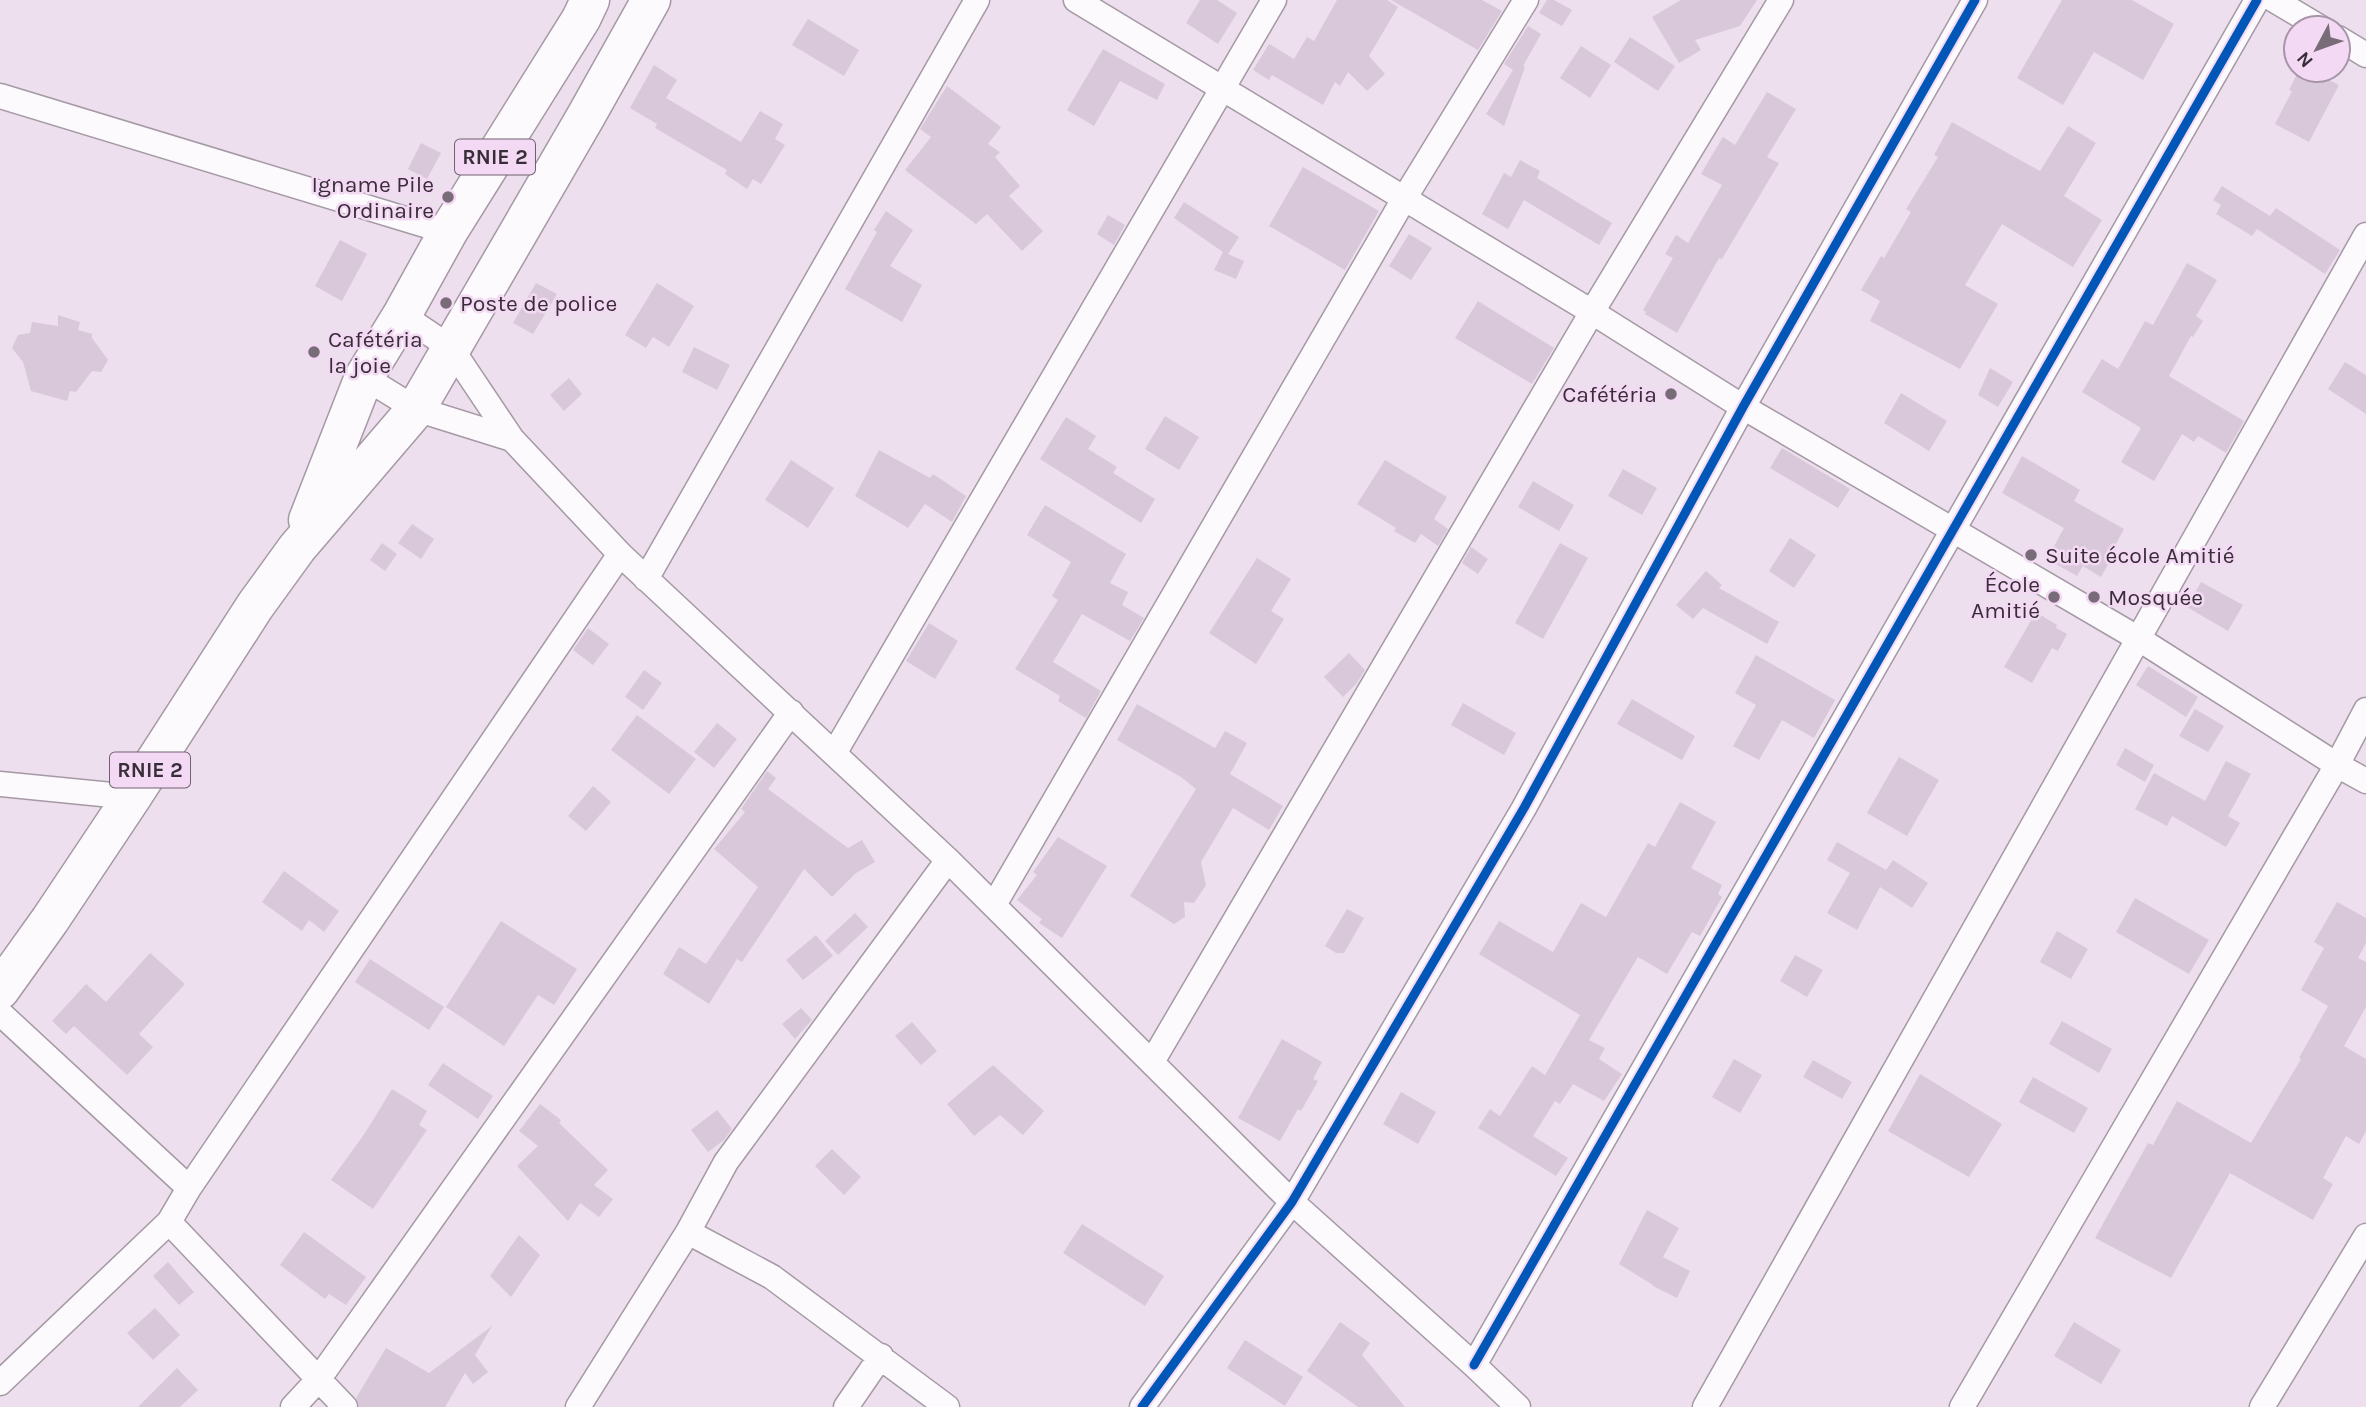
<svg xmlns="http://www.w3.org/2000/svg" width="2366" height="1407" font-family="Karla,sans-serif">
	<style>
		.building { fill: #d9c8da }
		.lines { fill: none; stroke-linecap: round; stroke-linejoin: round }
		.street-casing { stroke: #a499a5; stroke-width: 27 }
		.primary-casing { stroke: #a499a5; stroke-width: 41 }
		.street { stroke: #fcfafc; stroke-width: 24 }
		.primary { stroke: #fcfafc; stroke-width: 38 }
		.cycleway-casing { stroke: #f3d9f4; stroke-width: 13 }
		.cycleway { stroke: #0057b8; stroke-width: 9 }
		.poi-dot { fill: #776c78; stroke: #f3d9f4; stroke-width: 2.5 }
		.labels { text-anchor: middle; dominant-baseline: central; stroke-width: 5; stroke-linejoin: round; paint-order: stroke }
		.shield { fill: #f3d9f4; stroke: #706170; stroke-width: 2 }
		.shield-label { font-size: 21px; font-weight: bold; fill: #382e38 }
		.poi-label { font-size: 23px; fill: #382e38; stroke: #f3d9f4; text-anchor: start }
	</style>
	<rect width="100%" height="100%" fill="#eddfee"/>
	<!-- building -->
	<path class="building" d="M1200,0H1217L1237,13L1218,44L1186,23Z
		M1337,0H1387L1398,7L1369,56L1385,74L1367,91L1348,72L1340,86L1335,82L1323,105L1272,75L1269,80L1253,70L1269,44L1294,59L1307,37L1314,41Z
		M1391,0H1482L1502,11L1478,50Z
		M1547,0H1554L1572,10L1562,26L1539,13Z
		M1681,0H1757L1740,26L1695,40L1701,50L1679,63L1652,17Z
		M2062,0H2132L2174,24L2143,80L2094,52L2063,105L2017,78Z
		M808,19L859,50L844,76L792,45Z
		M1528,26L1541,34L1523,66L1525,67L1504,126L1486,114L1513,70L1504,64Z
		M1630,37L1675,66L1658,91L1614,62Z
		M1581,46L1611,65L1590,98L1560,78Z
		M1103,49L1165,84L1157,100L1120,81L1094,126L1067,110Z
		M654,65L677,80L666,98L741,142L760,111L783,124L775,139L785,145L761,184L753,179L747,189L725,174L727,170L655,128L657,124L630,108Z
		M2299,70H2309L2339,85L2309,142L2275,124L2292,91L2289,90Z
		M947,86L1001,127L988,144L1000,152L995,157L1020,186L1009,196L1043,231L1022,251L987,214L976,224L905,170L931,137L920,129Z
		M1767,92L1796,109L1767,157L1779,163L1722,259L1719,258L1677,333L1645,314L1646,312L1643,310L1673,258L1665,254L1676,235L1688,243L1722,185L1701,174L1712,155L1723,137L1735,145Z
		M1952,122L2040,171L2068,126L2096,143L2064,196L2102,220L2073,267L2002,224L1965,285L1998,304L1960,369L1870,321L1880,301L1861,290L1881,256L1884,258L1911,212L1906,209L1938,157L1934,155Z
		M421,143L441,153L427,179L408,169Z
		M1520,160L1540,171L1537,178L1612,223L1599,245L1524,200L1508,229L1482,214L1504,173L1511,177Z
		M1303,167L1379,211L1345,270L1269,226Z
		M2222,186L2270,216L2276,208L2340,250L2325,274L2257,229L2252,236L2216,214L2221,205L2213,200Z
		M1184,202L1239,237L1228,254L1244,261L1236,279L1214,270L1223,252L1174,218Z
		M886,211L913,230L890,266L922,285L902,322L845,289L877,232L874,230Z
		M1108,215L1125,225L1114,245L1097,234Z
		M1409,234L1432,248L1411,280L1389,266Z
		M340,240L367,254L342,301L315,286Z
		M2187,263L2217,280L2196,316L2203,321L2193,337L2191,336L2169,376L2244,421L2226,453L2198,436L2194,442L2182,434L2154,481L2121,462L2141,428L2082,392L2102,359L2118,369L2145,321L2153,325Z
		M536,283L557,294L533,334L513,323Z
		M657,283L694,306L669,347L653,337L646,348L625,335Z
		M1478,301L1554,348L1532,384L1455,338Z
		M58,315L80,322L78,330L92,334V338L108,360L101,372L92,371L76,392L70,391L67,401L31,391L23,362L12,348L18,335L30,333L32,322L58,326Z
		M694,347L730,365L717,390L682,372Z
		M2345,362L2366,375V414L2328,389Z
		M1990,368L2013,382L1998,407L1978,395Z
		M569,378L582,394L564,411L550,395Z
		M1901,393L1947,421L1929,451L1884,423Z
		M1165,416L1199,437L1179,470L1145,449Z
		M1066,417L1096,436L1088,449L1117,467L1113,473L1155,499L1141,523L1040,459Z
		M1782,448L1850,489L1838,508L1770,468Z
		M879,450L930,478L933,474L966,496L952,522L925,504L908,528L855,496Z
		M2022,456L2080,490L2074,501L2124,529L2108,558L2111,559L2101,577L2083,566L2077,576L2047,559L2064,528L2002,493Z
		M791,460L834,488L808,528L765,500Z
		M1385,460L1447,497L1434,519L1448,529L1438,546L1421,534L1415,543L1394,531L1396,528L1357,504Z
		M1623,469L1657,488L1642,515L1608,496Z
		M1533,481L1574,505L1559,531L1518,507Z
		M1045,505L1126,554L1110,583L1128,592L1122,605L1144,618L1130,641L1082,614L1053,662L1101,691L1086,718L1058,701L1060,696L1015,669L1058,600L1052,596L1071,562L1027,535Z
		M412,524L434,539L421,559L398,543Z
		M1790,538L1816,555L1794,588L1769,571Z
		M382,543L397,554L385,571L370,560Z
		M1560,543L1588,558L1543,639L1515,623Z
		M1471,547L1488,559L1478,574L1462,563Z
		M1257,558L1291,579L1271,611L1284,619L1256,664L1209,633Z
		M1706,571L1722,585L1719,588L1779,622L1767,644L1703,608L1693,619L1676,605Z
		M2201,582L2243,605L2228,631L2187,607Z
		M2036,612L2057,625L2056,628L2067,634L2058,651L2052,648L2032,683L2004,667Z
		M929,623L958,641L935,679L906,661Z
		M588,628L609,644L593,665L573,650Z
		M1349,653L1365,670L1357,683L1343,697L1324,677Z
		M1756,655L1835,700L1814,738L1782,720L1759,760L1733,746L1756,705L1735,693Z
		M2148,666L2198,697L2186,717L2136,685Z
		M644,670L662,683L643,710L625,697Z
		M1632,699L1695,736L1682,760L1617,724Z
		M1463,703L1516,733L1504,755L1451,725Z
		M1137,704L1215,748L1225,731L1247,743L1230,774L1283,806L1269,830L1233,808L1201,862L1206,885L1194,903L1184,902L1185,917L1174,924L1130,896L1196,789L1181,777L1117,740Z
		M2195,709L2224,726L2208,752L2179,736Z
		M637,715L696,759L669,794L611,750Z
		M717,723L737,739L714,768L694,752Z
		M2125,748L2154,765L2145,782L2116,765Z
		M1899,757L1939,780L1907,836L1867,813Z
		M2226,761L2251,774L2228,816L2240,823L2226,847L2172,816L2167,826L2135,809L2154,773L2205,801Z
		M767,771L776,778L768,789L848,848L862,840L875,862L856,873L832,897L804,869L742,962L737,959L709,1004L663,974L679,947L706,964L758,887L714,849L745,812L741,809Z
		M593,786L611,802L586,831L568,816Z
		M1680,802L1716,822L1691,868L1722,885L1718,894L1722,897L1700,936L1692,932L1667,974L1638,957L1589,1040L1605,1048L1599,1059L1622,1074L1604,1101L1573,1084L1560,1104L1555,1101L1533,1136L1568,1158L1556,1176L1478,1128L1490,1109L1500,1116L1532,1066L1545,1075L1580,1015L1479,954L1499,921L1553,952L1581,903L1606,917L1648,843L1655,847Z
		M1058,837L1107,866L1062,938L1039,923L1042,919L1017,900L1037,875L1033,872Z
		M1837,842L1886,870L1893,860L1928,883L1912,908L1880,887L1857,930L1827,913L1850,873L1827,860Z
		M284,871L339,911L324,932L309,920L302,931L262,902Z
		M2135,898L2209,940L2189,974L2116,932Z
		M2337,902L2366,918V943L2358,958L2366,962V1007L2344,1046L2366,1059V1131L2359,1144L2346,1136L2323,1178L2333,1184L2313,1220L2230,1173L2171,1278L2095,1238L2148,1143L2153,1145L2177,1101L2251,1143L2301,1059L2299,1058L2328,1006L2301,990L2324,948L2314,942Z
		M1347,909L1364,918L1344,953H1336L1325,946Z
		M855,913L868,927L838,955L825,941Z
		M501,921L577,969L554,1005L538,995L504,1046L446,1007Z
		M2057,931L2088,949L2071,979L2040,962Z
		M816,935L833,956L803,980L786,960Z
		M150,953L185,984L139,1034L153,1047L127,1075L74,1026L66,1034L52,1021L86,984L106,1002Z
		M1795,955L1823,970L1807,997L1780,981Z
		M370,959L444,1007L429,1030L355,982Z
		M801,1008L812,1020L795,1039L782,1024Z
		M2062,1021L2112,1049L2099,1073L2049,1044Z
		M912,1022L937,1051L921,1065L895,1036Z
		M1282,1039L1322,1062L1313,1079L1318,1081L1301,1111L1298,1109L1280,1141L1238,1118Z
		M1734,1059L1762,1075L1740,1113L1712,1097Z
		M1813,1060L1852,1082L1842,1099L1803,1077Z
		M443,1063L493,1096L478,1119L428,1085Z
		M993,1065L1044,1111L1023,1135L1000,1115L974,1136L947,1104Z
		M1920,1074L2002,1124L1969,1177L1888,1131Z
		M2033,1077L2088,1108L2074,1133L2019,1102Z
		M392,1089L427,1111L419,1125L427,1130L373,1209L331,1180L365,1133Z
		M1401,1092L1436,1112L1418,1144L1383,1124Z
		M540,1104L561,1120L559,1123L608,1170L594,1185L613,1199L599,1217L580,1203L568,1221L517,1166L538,1146L519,1131Z
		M717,1110L732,1129L724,1140L708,1152L691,1130Z
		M832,1149L861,1177L844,1195L815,1166Z
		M1647,1210L1679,1228L1663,1257L1690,1271L1677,1298L1653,1286V1285L1619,1264Z
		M1082,1224L1164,1276L1145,1306L1063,1253Z
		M304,1232L366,1277L346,1305L329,1294L325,1299L280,1265Z
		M519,1235L540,1255L511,1297L490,1276Z
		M168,1262L194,1292L179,1305L153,1276Z
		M155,1308L180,1335L153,1360L127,1333Z
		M1340,1322L1370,1343L1362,1355L1405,1407H1358L1307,1371Z
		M2074,1322L2121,1350L2101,1384L2054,1356Z
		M492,1326L475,1355L488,1372L473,1384L465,1373L445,1407H359L356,1398L386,1348L429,1373Z
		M1245,1340L1303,1377L1285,1406L1227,1368Z
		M177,1368L198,1390L180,1407H138Z"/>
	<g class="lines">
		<defs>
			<path id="street" d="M1076,0L1592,312L1743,407L2139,639L2337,765L2366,781
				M2274,0L2321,28
				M2338,38L2366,55
				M0,96L448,232
				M402,315L451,348L512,439L620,554L948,860L1292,1202L1474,1365L1518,1407
				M364,377L416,409L512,439
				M646,579L977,0
				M835,752L1274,0
				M0,784L132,797
				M994,905L1404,199L1526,0
				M0,1013L189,1188
				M1152,1062L1592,312L1781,0
				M169,1222L345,1407
				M688,1232L772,1277L947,1407
				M1474,1365L2257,0
				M0,1383L169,1222L189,1188L620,554
				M293,1407L318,1380L791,712
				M578,1407L688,1232L726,1162L948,860
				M846,1407L881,1356
				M1142,1407L1292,1202L1524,808L1743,407L1975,0
				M1705,1407L2366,235
				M1962,1407L2337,765L2366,710
				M2262,1407L2366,1236"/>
			<path id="primary" d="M308,520L364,377L402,315L448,232L581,19L590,0
				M0,990L50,920L132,797L255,606L297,548L416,409L586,116L651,0"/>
		</defs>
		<!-- street casing -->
		<use href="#street" class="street-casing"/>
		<!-- primary casing -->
		<use href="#primary" class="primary-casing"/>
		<!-- street -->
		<use href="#street" class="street"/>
		<!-- primary -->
		<use href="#primary" class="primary"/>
		<defs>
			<path id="cycleway" d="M1474,1365L2257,0
				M1142,1407L1292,1202L1524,808L1743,407L1975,0"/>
		</defs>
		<!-- cycleway casing -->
		<use href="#cycleway" class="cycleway-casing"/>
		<!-- cycleway -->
		<use href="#cycleway" class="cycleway"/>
	</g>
	<!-- markers -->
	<g class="poi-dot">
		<circle cx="448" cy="197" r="7"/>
		<circle cx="446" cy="303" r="7"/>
		<circle cx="314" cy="352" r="7"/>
		<circle cx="1671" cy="394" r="7"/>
		<circle cx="2031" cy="555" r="7"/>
		<circle cx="2054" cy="597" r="7"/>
		<circle cx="2094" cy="597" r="7"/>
	</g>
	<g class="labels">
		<!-- shield labels -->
		<g class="shield">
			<rect x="455" y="139.5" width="80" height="35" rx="5"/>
			<rect x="110" y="752.5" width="80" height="35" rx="5"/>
		</g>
		<g class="shield-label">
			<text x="495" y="157">RNIE 2</text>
			<text x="150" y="770">RNIE 2</text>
		</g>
		<!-- poi labels -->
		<g class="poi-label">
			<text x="434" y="184" text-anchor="end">Igname Pile<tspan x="434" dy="26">Ordinaire</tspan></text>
			<text x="460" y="303">Poste de police</text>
			<text x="328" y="339">Cafétéria<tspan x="328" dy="26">la joie</tspan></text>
			<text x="1657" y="394" text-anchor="end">Cafétéria</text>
			<text x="2045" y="555">Suite école Amitié</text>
			<text x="2040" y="584" text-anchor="end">École<tspan x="2040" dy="26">Amitié</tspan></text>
			<text x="2108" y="597">Mosquée</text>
		</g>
	</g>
	<!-- north arrow -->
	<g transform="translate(2317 49) rotate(229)"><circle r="33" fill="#f3d9f4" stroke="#a895a9" stroke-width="2"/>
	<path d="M0-5L12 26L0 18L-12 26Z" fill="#776c78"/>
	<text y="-10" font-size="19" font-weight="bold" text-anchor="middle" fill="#382e38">N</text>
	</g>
</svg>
